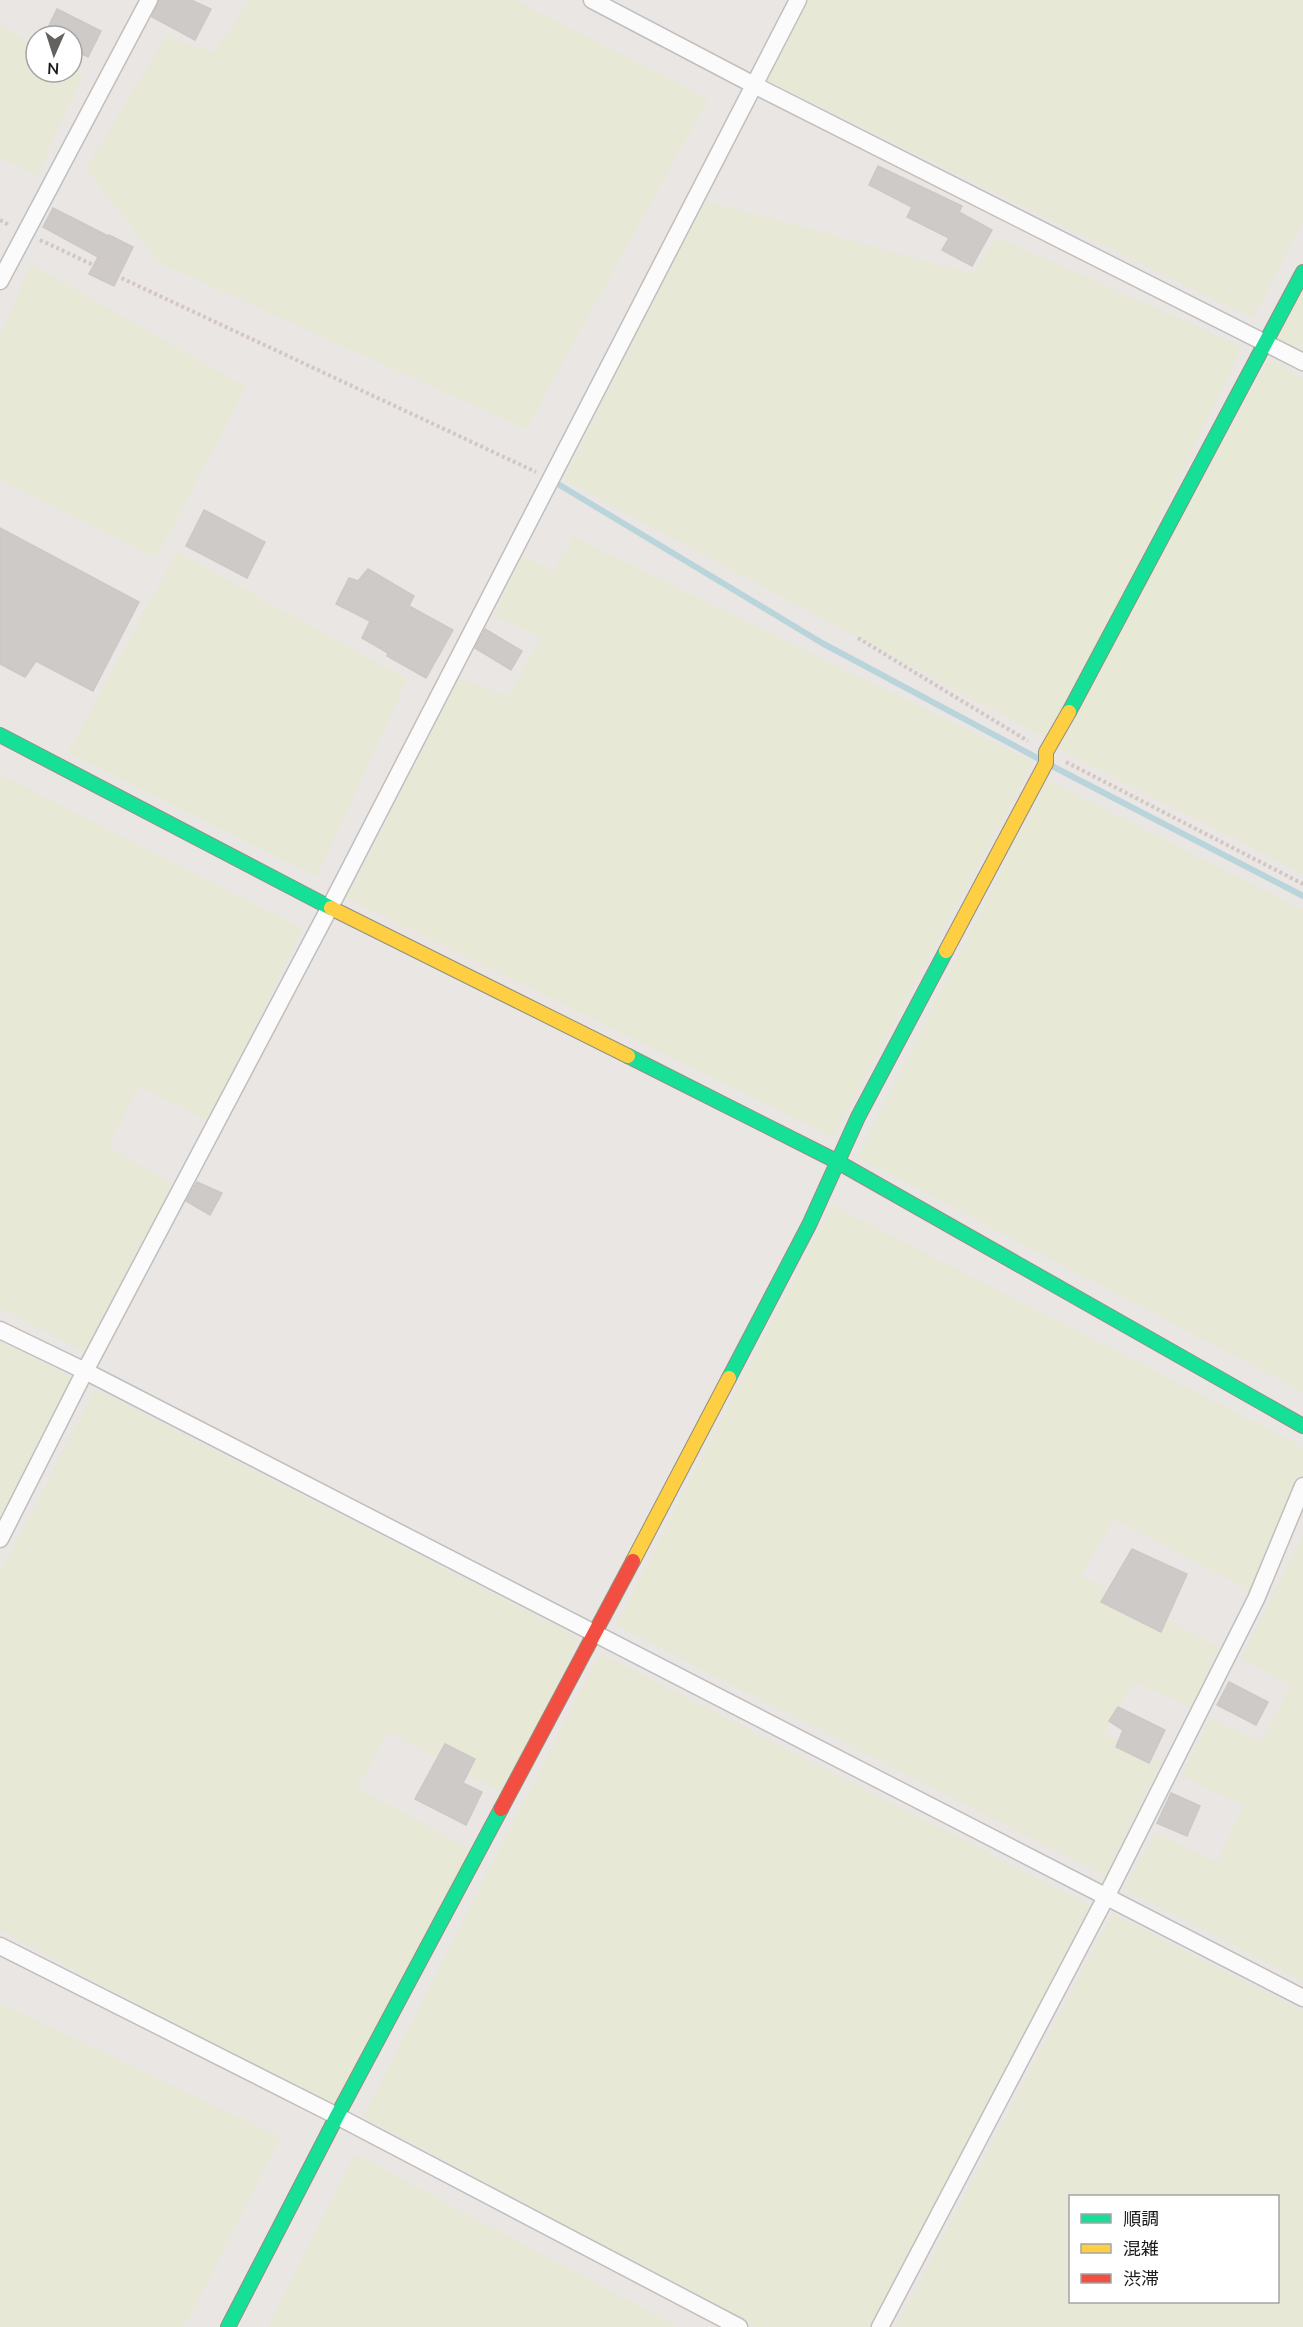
<svg xmlns="http://www.w3.org/2000/svg" width="1303" height="2327" font-family="'Nunito Sans','Noto Sans JP',sans-serif">
	<style>
		.farmland { fill: #e8e8d7; fill-rule: evenodd }
		.lines { fill: none; stroke-linecap: round; stroke-linejoin: round }
		.stream { stroke: #b9d4da; stroke-width: 6 }
		.building { fill: #cecac8; stroke: #ccc8c5; stroke-width: 1.5 }
		.street-casing { stroke: #c0bfbe; stroke-width: 19 }
		.fast-casing { stroke: #90907d; stroke-width: 16 }
		.slow-casing { stroke: #90907d; stroke-width: 16 }
		.jam-casing { stroke: #90907d; stroke-width: 16 }
		.path { stroke: #d3c6c5; stroke-width: 4; stroke-dasharray: 3 3; stroke-linecap: butt }
		.street { stroke: #fcfbfb; stroke-width: 16 }
		.fast { stroke: #16e098; stroke-width: 14 }
		.slow { stroke: #ffcf43; stroke-width: 14 }
		.jam { stroke: #f24e42; stroke-width: 14 }
	</style>
	<rect width="100%" height="100%" fill="#e9e6e3"/>
	<!-- farmland -->
	<path class="farmland" d="M250,0H516L708,99L526,429L160,263L86,169L166,36L214,53Z
		M809,0H1303V222L1253,318L763,79Z
		M0,25L36,46V72H72V67L83,74L37,175L0,158Z
		M703,200L974,274L997,237L1242,347L1053,742L564,480Z
		M31,264L246,387L156,558L0,480V335Z
		M1303,288V354L1277,339Z
		M1269,358L1303,379V874L1057,748Z
		M574,537L1033,762L833,1137L347,898L459,678L508,696L542,637L494,616L523,556L553,572Z
		M177,552L407,679L317,877L68,752Z
		M0,774L303,929L209,1121L139,1087L108,1146L177,1186L87,1353L0,1308Z
		M1047,780L1303,910V1392L857,1157Z
		M832,1205L1303,1447V1489L1253,1591L1114,1520L1081,1576L1219,1647L1191,1708L1134,1681L1104,1734L1162,1761L1105,1876L616,1625Z
		M0,1340L73,1378L0,1517Z
		M95,1389L579,1638L505,1794L387,1732L358,1788L472,1850L337,2111L0,1930V1573Z
		M1303,1535V1981L1124,1889L1155,1833L1218,1862L1243,1805L1181,1776L1211,1719L1261,1742L1291,1685L1241,1659Z
		M600,1653L1091,1906L870,2327H757L363,2117Z
		M1112,1914L1303,2011V2327H896ZM1070,2196H1278V2302H1070Z
		M0,2003L280,2137L184,2327H0Z
		M355,2154L678,2327H268Z"/>
	<g class="lines">
		<!-- stream -->
		<path class="stream" d="M553,481L822,643L1041,760
			M1050,765L1303,896"/>
	</g>
	<!-- building -->
	<path class="building" d="M159,0H191L211,9L195,40L152,17Z
		M57,9L101,31L88,57L72,49V36H44Z
		M878,166L962,206L959,212L992,230L972,266L942,250L949,238L907,217L912,207L869,185Z
		M53,208L108,236L109,235L133,247L114,286L89,274L98,257L43,227Z
		M204,510L265,542L247,578L186,546Z
		M0,528L139,602L93,691L36,661L25,677L0,664Z
		M368,569L414,596L409,606L453,630L426,678L387,656L388,653L362,638L370,621L336,604L349,578L358,581Z
		M485,629L522,651L511,670L475,648Z
		M197,1182L222,1193L210,1215L186,1201Z
		M1132,1549L1187,1574L1161,1632L1101,1602Z
		M1229,1682L1268,1702L1256,1725L1217,1705Z
		M1118,1707L1165,1730L1149,1763L1116,1747L1123,1730L1109,1721Z
		M445,1744L475,1759L463,1783L482,1792L466,1825L415,1799Z
		M1171,1793L1200,1806L1187,1836L1157,1823Z"/>
	<g class="lines">
		<defs>
			<path id="street" d="M592,0L754,85L1303,362
				M0,281L149,0
				M0,1330L85,1371L1303,1998
				M0,1539L85,1371L330,907L798,0
				M0,1946L337,2116L739,2327
				M880,2327L1106,1897L1256,1599L1303,1486"/>
			<path id="fast" d="M1069,712L1303,272
				M0,735L331,908
				M628,1056L836,1161L1303,1426
				M729,1378L809,1225L858,1117L946,951
				M228,2327L337,2116L501,1809"/>
			<path id="slow" d="M331,908L628,1056
				M946,951L1046,763V752L1069,712
				M633,1561L729,1378"/>
			<path id="jam" d="M501,1809L633,1561"/>
		</defs>
		<!-- street casing -->
		<use href="#street" class="street-casing"/>
		<!-- fast casing -->
		<use href="#fast" class="fast-casing"/>
		<!-- slow casing -->
		<use href="#slow" class="slow-casing"/>
		<!-- jam casing -->
		<use href="#jam" class="jam-casing"/>
		<!-- path -->
		<path class="path" d="M0,220L9,225
			M40,240L536,472
			M858,638L1028,741
			M1066,762L1303,884"/>
		<!-- street -->
		<use href="#street" class="street"/>
		<!-- fast -->
		<use href="#fast" class="fast"/>
		<!-- slow -->
		<use href="#slow" class="slow"/>
		<!-- jam -->
		<use href="#jam" class="jam"/>
	</g>
	<!-- legend -->
	<rect x="1069" y="2195" width="210" height="108" fill="#ffffff" stroke="#a4a4a4" stroke-width="1.5"/>
	<rect x="1081" y="2214" width="30" height="9" fill="#16e098" stroke="#a4a4a4" stroke-width="1.5"/>
	<text x="1123" y="2225" font-size="18" fill="#1b1b1b">順調</text>
	<rect x="1081" y="2244" width="30" height="9" fill="#ffcf43" stroke="#a4a4a4" stroke-width="1.5"/>
	<text x="1123" y="2255" font-size="18" fill="#1b1b1b">混雑</text>
	<rect x="1081" y="2274" width="30" height="9" fill="#f24e42" stroke="#a4a4a4" stroke-width="1.5"/>
	<text x="1123" y="2285" font-size="18" fill="#1b1b1b">渋滞</text>
	<!-- north arrow -->
	<g transform="translate(54 54) rotate(183)"><circle r="28" fill="#ffffff" stroke="#a4a4a4" stroke-width="1.5"/>
	<path d="M0-4.5L10 22L0 15L-10 22Z" fill="#636261"/>
	<text y="-9" font-size="16" font-weight="bold" text-anchor="middle" fill="#1b1b1b">N</text>
	</g>
</svg>
